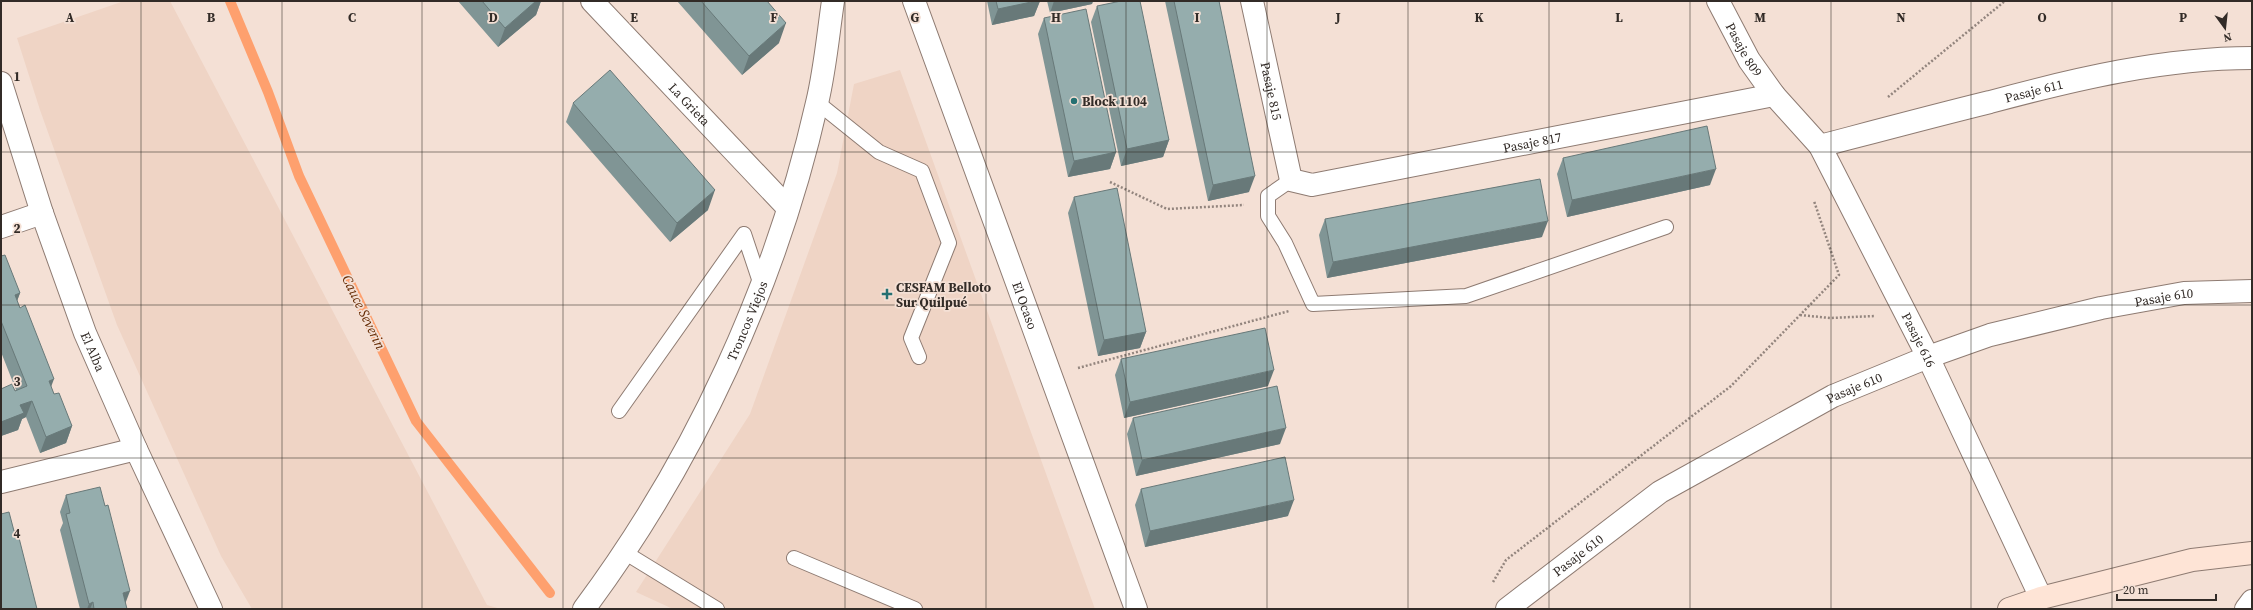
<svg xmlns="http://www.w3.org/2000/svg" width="2253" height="610" font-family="'Source Serif 4',serif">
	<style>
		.built { fill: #efd4c5 }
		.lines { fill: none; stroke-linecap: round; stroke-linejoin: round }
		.stream { stroke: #fea06e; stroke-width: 10 }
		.service-casing { stroke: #8e7b72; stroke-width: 16 }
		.minor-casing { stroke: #8e7b72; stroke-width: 24 }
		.tertiary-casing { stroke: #8e7b72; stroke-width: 24 }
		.secondary-casing { stroke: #8e7b72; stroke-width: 24 }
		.path { stroke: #93857e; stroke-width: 2.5; stroke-dasharray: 2 2; stroke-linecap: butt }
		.service { stroke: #fff; stroke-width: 14 }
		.minor { stroke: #fff; stroke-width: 22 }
		.tertiary { stroke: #fff; stroke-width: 22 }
		.secondary { stroke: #fee4d6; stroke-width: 22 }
		.wall { fill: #809595 }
		.shaded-wall { fill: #687979 }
		.building { fill: #95adad; stroke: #687979 }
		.grid { fill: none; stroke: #322b27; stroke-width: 1; stroke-opacity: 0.55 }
		.poi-dot { fill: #257072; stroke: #f4e0d5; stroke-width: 1.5 }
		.labels { text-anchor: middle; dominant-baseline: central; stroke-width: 3.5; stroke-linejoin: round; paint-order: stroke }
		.street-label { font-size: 13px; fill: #322b27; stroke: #f4e0d5 }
		.poi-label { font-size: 13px; font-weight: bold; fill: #322b27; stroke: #f4e0d5; text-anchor: start }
		.water-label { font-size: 14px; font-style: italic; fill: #642a03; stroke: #f4e0d5 }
		.grid-label { font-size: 13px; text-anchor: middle; font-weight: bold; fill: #322b27; stroke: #f4e0d5; stroke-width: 3.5; stroke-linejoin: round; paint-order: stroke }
	</style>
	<rect width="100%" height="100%" fill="#f4e0d5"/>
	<!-- built -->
	<path class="built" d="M124,1H170L487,605L501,609H252L221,556L117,325L40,110L17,38Z
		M900,70L1095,609H673L636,592L750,414L837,173L854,84Z"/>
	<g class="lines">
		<!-- stream -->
		<path class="stream" d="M230,1L268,92L299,176L416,421L550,593"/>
		<defs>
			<path id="service" d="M818,103L879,152L922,171L949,243L911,338L919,357
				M1291,180L1268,196V216L1285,243L1313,304L1466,296L1666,227
				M619,411L744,234L761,285
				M624,552L717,609
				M794,558L915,609"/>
			<g id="minor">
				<path id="s1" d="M592,1L788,208"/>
				<path id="s2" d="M914,1L1136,609"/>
				<path id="s3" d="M1252,1L1291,180L1312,185L1774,95"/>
				<path id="s4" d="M1718,1L1749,60L1774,95L1820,146L1928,357L2041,598"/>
				<path id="s5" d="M1,83L42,213L85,333L136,449L211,609"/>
				<path id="s6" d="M1820,146C1877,131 1933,116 1990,102C2075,79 2164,58 2252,58"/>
				<path d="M1,227L42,213"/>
				<path d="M1,482L136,449"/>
				<path id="s7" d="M1507,609L1660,492L1833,396L1928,357L1990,335L2101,308L2184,293L2252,291"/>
				<path d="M2246,609L2252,601"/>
			</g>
			<g id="tertiary">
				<path id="s8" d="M584,609C695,460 776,284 817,103C825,70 828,35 833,1"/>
			</g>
			<path id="secondary" d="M2009,609L2041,598L2192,560L2252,553"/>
		</defs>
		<!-- service casing -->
		<use href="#service" class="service-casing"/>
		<!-- minor casing -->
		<use href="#minor" class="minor-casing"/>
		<!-- tertiary casing -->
		<use href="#tertiary" class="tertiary-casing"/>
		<!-- secondary casing -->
		<use href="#secondary" class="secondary-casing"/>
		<!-- path -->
		<path class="path" d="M1888,97L2005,1
			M1110,182L1167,209L1244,205
			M1800,315L1830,318L1875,316
			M1078,368L1289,311
			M1493,582L1506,560L1731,386L1839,275L1814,201"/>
		<!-- service -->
		<use href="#service" class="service"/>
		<!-- minor -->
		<use href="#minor" class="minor"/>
		<!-- tertiary -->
		<use href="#tertiary" class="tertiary"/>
		<!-- secondary -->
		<use href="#secondary" class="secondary"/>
	</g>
	<!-- wall -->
	<path class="wall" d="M458,1H541L536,15L498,47Z
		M677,1H767L779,43L742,75Z
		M987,1H1040L1034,16L992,25Z
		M1047,1H1093L1092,4L1050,13Z
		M1165,1H1219L1249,192L1208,201Z
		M1097,6L1169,140L1163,157L1121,166L1091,22Z
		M1044,18L1116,152L1110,169L1068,177L1038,34Z
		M573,103L708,210L670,242L566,122Z
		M1563,158L1710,185L1567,217L1557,174Z
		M1074,197L1146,332L1140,348L1098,356L1068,213Z
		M1325,219L1542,237L1327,278L1319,235Z
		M1,256L20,293L17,301L54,394L72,426L66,443L40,453L26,417L22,419L18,430L1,436V389L15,391L16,390L1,352Z
		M1121,359L1268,386L1124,418L1115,375Z
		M1133,418L1280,444L1136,476L1127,434Z
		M1141,489L1288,516L1145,547L1135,505Z
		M66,495L125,603L127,609H80L60,530L63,523L60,512Z"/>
	<!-- shaded-wall -->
	<path class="shaded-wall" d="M536,1H541L536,15L498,47L505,28Z
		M1036,1H1040L1034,16L992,25L998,9Z
		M1054,1H1093L1092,4L1050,13Z
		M786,23L779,43L742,75L749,56Z
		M1169,140L1163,157L1121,166L1127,149Z
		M1116,152L1110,169L1068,177L1074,161Z
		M1716,169L1710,185L1567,217L1572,200Z
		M1255,176L1249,192L1208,201L1213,185Z
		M715,190L708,210L670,242L677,223Z
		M1548,221L1542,237L1327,278L1333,262Z
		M20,293L14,309L15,295Z
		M1146,332L1140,348L1098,356L1104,340Z
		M1274,370L1268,386L1124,418L1130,402Z
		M54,379L48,395L49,381Z
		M32,401L26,417L22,419L18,430L1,436V422L20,405Z
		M72,426L66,443L40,453L46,437Z
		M1286,428L1280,444L1136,476L1142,460Z
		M1294,500L1288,516L1145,547L1150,531Z
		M130,591L124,607L123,593Z
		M93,602L90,609H87L89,604Z"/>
	<!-- building -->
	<path class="building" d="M482,1H536L505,28Z
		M701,1H767L786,23L749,56Z
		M996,1H1036L998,9Z
		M1121,1H1140L1169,140L1127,149L1097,6Z
		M1174,1H1219L1255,176L1213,185Z
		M1086,9L1116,152L1074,161L1044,18Z
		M610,70L715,190L677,223L573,103Z
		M1707,126L1716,169L1572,200L1563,158Z
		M1540,179L1548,221L1333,262L1325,219Z
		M1117,188L1146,332L1104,340L1074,197Z
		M5,255L20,293L15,295L20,308L25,305L54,379L49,381L54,394L59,393L72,426L46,437L32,401L20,405L24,413L1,422V389L12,384L15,391L27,386L1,321V256Z
		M1265,328L1274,370L1130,402L1121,359Z
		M1277,386L1286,428L1142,460L1133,418Z
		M1285,457L1294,500L1150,531L1141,489Z
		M100,487L105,506L108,505L130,591L123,593L127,609H94L93,602L89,604L66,514L70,513L66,495Z
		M9,512L14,531L17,530L37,609H1V514Z"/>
	<!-- grid -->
	<path class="grid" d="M141,1V609M282,1V609M422,1V609M563,1V609M704,1V609M845,1V609M986,1V609M1126,1V609M1267,1V609M1408,1V609M1549,1V609M1690,1V609M1831,1V609M1971,1V609M2112,1V609M1,152H2252M1,305H2252M1,458H2252"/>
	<!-- markers -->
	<g class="poi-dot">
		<circle cx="1074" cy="101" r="4"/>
		<path d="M885 288h4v4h4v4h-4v4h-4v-4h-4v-4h4z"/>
	</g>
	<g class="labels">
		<!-- street labels -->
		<g class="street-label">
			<text stroke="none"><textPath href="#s4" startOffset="55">Pasaje 809</textPath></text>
			<text stroke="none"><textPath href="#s3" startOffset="92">Pasaje 815</textPath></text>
			<text stroke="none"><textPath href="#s6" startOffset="221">Pasaje 611</textPath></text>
			<text stroke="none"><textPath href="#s1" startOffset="142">La Grieta</textPath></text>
			<text stroke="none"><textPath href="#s3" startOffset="429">Pasaje 817</textPath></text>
			<text stroke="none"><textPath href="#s7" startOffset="737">Pasaje 610</textPath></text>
			<text stroke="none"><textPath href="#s2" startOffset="324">El Ocaso</textPath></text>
			<text stroke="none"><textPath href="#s8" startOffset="332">Troncos Viejos</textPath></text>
			<text stroke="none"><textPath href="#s4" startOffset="396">Pasaje 616</textPath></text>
			<text stroke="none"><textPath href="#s5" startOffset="284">El Alba</textPath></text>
			<text stroke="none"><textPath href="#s7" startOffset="413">Pasaje 610</textPath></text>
			<text stroke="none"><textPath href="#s7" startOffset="89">Pasaje 610</textPath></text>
		</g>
		<!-- poi labels -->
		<g class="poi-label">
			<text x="1082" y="101">Block 1104</text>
			<text x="896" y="287">CESFAM Belloto<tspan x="896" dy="15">Sur Quilpué</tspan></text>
		</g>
		<!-- water labels -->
		<g class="water-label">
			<text transform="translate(364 312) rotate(64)">Cauce Severin</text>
		</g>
	</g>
	<g class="grid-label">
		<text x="70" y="22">A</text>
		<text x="211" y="22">B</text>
		<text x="352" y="22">C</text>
		<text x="493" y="22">D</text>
		<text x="634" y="22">E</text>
		<text x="774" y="22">F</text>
		<text x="915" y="22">G</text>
		<text x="1056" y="22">H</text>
		<text x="1197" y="22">I</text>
		<text x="1338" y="22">J</text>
		<text x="1479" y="22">K</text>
		<text x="1619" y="22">L</text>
		<text x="1760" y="22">M</text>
		<text x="1901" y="22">N</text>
		<text x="2042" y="22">O</text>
		<text x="2183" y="22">P</text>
		<text x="17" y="81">1</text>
		<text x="17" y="233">2</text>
		<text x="17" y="386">3</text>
		<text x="17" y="538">4</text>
	</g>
	<!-- border -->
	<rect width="2253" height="610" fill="none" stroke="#322b27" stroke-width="4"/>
	<!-- north arrow -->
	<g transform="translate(2225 28) rotate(165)" stroke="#f4e0d5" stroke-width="3" paint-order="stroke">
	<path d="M0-3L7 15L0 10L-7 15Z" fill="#322b27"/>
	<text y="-6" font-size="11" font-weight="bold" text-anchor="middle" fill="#322b27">N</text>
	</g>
	<!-- scale -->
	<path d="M2117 594v6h99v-6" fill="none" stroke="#322b27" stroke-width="2"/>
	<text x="2123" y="594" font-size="12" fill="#322b27" stroke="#f4e0d5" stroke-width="3" paint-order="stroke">20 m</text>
</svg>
